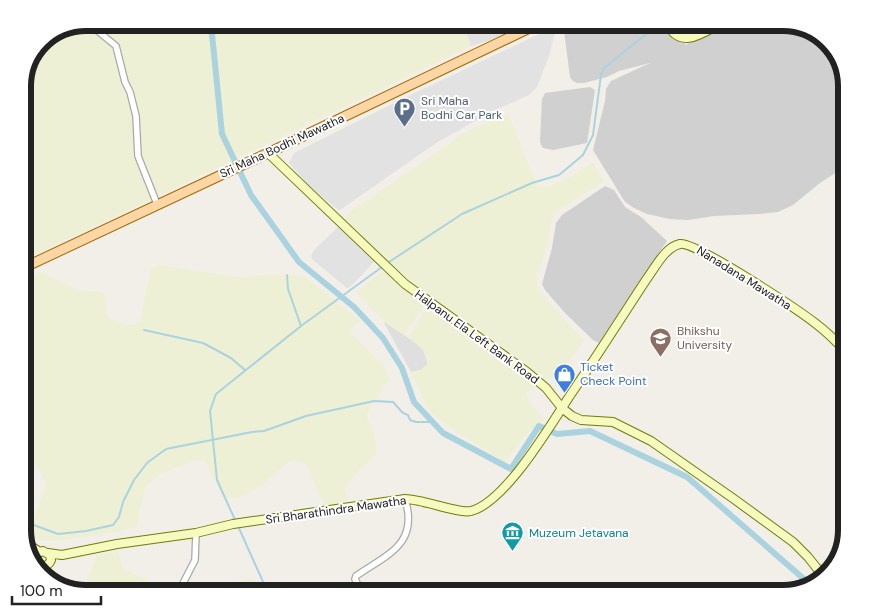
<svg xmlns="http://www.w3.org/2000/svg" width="869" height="616" font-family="'DM Sans',sans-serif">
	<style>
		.residential { fill: #e0dfdf }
		.religious { fill: #d0d0d0 }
		.farmland { fill: #eef0d5 }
		.parking { fill: #e2e2e2 }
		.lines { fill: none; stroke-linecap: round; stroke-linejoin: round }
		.stream { stroke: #aad3df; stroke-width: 2 }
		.canal { stroke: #aad3df; stroke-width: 6 }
		.street-casing { stroke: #a9a9a9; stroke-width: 8 }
		.secondary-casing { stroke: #707d05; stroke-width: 10 }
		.primary-casing { stroke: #a06b00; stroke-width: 11 }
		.street { stroke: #fff; stroke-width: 5.5 }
		.secondary { stroke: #f7fabf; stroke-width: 8 }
		.primary { stroke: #fcd6a4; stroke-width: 9 }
		.labels { text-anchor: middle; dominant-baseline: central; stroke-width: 4; stroke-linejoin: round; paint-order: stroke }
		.service-label { font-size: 12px; fill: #4e5e75; stroke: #fff; text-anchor: start }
		.street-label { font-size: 12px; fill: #222; stroke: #fff }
		.education-label { font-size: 12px; fill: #785e54; stroke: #fff; text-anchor: start }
		.shop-label { font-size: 12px; fill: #366cbe; stroke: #fff; text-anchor: start }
		.culture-label { font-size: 12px; fill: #0d838f; stroke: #fff; text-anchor: start }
		.rim { fill: none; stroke: #222; stroke-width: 6 }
	</style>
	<rect width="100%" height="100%" fill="#f2efe9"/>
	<!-- residential -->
	<path class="residential" d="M383,321L416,343L423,350L428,364L421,370L411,372Z"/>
	<!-- religious -->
	<path class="religious" d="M563,23H662L667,32L672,38L685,43V45L726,23H783L821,36L840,58L846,86V166L820,183L793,205L778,212L759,214L714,216L688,220L670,219L647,214L634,208L625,202L593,150L605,101L606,89L611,81L650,63L619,71L607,77L584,83H577L573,81L570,77Z
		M672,23H711L689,34L675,30Z
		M590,87L595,90L587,143L553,150L543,148L540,142L542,99L545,93Z
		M605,186L614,190L625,207L641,217L667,241L599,343L593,340L566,314L545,290L542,284L552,248L556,223L562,215Z"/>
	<!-- farmland -->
	<path class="farmland" d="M87,23H463L471,46L27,259L23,254V82L44,39Z
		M508,113L537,186L545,187L563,181L593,162L604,182L555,212L551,222L550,235L542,263L536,275L538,290L584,341L559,375L544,380L499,344L437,302L412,283L344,222L347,214L464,133Z
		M158,265L237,277L274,274L304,276L361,321L350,329L353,336L384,365L389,379L366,415L374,434L377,453L373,459L364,465L347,484L345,489L348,500L338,505L325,507L307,466L296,460L288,462L260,487L238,498H229L222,495L205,461L197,460L162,473L145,487L137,527L115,532L56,541H38L29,535L46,484L36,465L23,456V280L41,272L78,290L102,292L105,295L107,314L111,319L131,325H136L140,321L151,268Z
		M385,269L425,304L404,335L383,321L356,292Z
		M428,306L537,386L526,393L530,403L545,420L530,430L505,462L458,433L429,411L411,372L421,370L428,363L423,350L408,337Z
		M118,551L123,569L146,579L148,581L144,593H86L82,592L97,555Z
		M251,579L257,582L263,593H219L235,582Z"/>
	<!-- parking -->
	<path class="parking" d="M463,23H530L495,39L471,46Z
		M554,27L556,29L549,56L537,87L529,95L491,112L436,143L340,210L337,209L309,186L289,163L294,153L398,101Z
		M338,227L374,262L351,286L347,288L313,260L311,256L314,250Z"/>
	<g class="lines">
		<!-- stream -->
		<path class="stream" d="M386,264L462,214L532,183L559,175L583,155L593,135L601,75L604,68L650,31L653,23
			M287,275L288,289L301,326
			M144,330L203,343L231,358L245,370
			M23,521L58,534L86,531L113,525L119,517L123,502L134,480L147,463L166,449L252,432L264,431L306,416L374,401L393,402L403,413L408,415L410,420L416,422H433
			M236,522L217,480L210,411L216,394L301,326L382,267
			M238,526L268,593"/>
		<!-- canal -->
		<path class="canal" d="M202,23L212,34L222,134L251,195L299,262L354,307L383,338L402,368L414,402L443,433L511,469L539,426L557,434L590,431L687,477L812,586"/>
		<defs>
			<path id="street" d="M88,23L116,46L125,82L130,92L136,116L138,156L157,204
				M178,593L195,560L196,533
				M362,593L355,579L356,576C388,554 419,544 405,499"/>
			<path id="secondary" d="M667,23C680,51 703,33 721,23
				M268,153L405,284L527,372L546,388L562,408L572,416L581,420L613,422L651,441L734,499L793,542L808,557L823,576
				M29,545L40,552
				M48,553L62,555L117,544L196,533L233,524L405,499C423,499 458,514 471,511C506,502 551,424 571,394C597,356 621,318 646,280C655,268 665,247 680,244C695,241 798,310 815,323C827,332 837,342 846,352
				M36,557L38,553L43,551L50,555L51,560C49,565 45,567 40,566"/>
			<path id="primary" d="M23,268L268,153L540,23"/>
		</defs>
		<!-- street casing -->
		<use href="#street" class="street-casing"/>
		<!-- secondary casing -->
		<use href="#secondary" class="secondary-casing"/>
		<!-- primary casing -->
		<use href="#primary" class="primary-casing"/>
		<!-- street -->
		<use href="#street" class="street"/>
		<!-- secondary -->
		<use href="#secondary" class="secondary"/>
		<!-- primary -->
		<use href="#primary" class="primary"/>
	</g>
	<!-- icons -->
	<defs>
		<symbol id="parking-pin" viewBox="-11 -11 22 30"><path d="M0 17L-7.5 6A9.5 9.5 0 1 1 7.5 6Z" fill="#5c6f8a" stroke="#fff"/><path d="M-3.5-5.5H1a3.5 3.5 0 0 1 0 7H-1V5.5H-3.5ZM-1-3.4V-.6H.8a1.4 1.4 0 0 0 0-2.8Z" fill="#fff"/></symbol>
		<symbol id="university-pin" viewBox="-11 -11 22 30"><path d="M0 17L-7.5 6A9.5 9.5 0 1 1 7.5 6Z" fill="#8d6e63" stroke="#fff"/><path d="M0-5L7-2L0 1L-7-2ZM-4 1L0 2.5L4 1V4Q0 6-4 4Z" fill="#fff"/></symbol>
		<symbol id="shop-pin" viewBox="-11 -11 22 30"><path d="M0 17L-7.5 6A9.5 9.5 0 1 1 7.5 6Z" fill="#3f7fe0" stroke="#fff"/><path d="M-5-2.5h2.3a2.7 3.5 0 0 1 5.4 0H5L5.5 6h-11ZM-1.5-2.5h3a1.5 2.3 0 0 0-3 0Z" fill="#fff"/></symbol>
		<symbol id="museum-pin" viewBox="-11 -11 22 30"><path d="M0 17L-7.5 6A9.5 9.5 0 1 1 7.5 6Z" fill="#0f9aa8" stroke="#fff"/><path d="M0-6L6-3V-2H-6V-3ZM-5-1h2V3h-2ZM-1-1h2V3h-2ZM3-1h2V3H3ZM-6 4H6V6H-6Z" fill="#fff"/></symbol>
	</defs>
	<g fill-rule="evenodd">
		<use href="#parking-pin" x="392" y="96" width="25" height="34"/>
		<use href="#university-pin" x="648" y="326" width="25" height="34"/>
		<use href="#shop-pin" x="552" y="362" width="25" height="34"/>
		<use href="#museum-pin" x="500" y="520" width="25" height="34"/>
	</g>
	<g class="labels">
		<!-- service labels -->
		<g class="service-label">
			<text x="421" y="101">Sri Maha<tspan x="421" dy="14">Bodhi Car Park</tspan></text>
		</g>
		<!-- street labels -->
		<g class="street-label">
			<text transform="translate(282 146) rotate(-25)">Sri Maha Bodhi Mawatha</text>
			<text transform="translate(744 278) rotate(32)">Nanadana Mawatha</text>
			<text transform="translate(477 337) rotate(36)">Halpanu Ela Left Bank Road</text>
			<text transform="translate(336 510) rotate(-8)">Sri Bharathindra Mawatha</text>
		</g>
		<!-- education labels -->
		<g class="education-label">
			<text x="677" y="331">Bhikshu<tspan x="677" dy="14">University</tspan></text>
		</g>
		<!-- shop labels -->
		<g class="shop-label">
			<text x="580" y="367">Ticket<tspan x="580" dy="14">Check Point</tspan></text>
		</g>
		<!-- culture labels -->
		<g class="culture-label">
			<text x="529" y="533">Muzeum Jetavana</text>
		</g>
	</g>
	<!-- crop -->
	<path d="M0 0H869V616H0ZM86 31H783A55 55 0 0 1 838 86V530A55 55 0 0 1 783 585H86A55 55 0 0 1 31 530V86A55 55 0 0 1 86 31Z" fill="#fff" fill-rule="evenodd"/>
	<path class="rim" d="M86 31H783A55 55 0 0 1 838 86V530A55 55 0 0 1 783 585H86A55 55 0 0 1 31 530V86A55 55 0 0 1 86 31Z"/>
	<!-- scale -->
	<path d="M12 596v8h89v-8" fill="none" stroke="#222222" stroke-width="2.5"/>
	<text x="20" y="596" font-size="15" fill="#222222" stroke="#ffffff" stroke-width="4" paint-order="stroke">100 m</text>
</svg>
